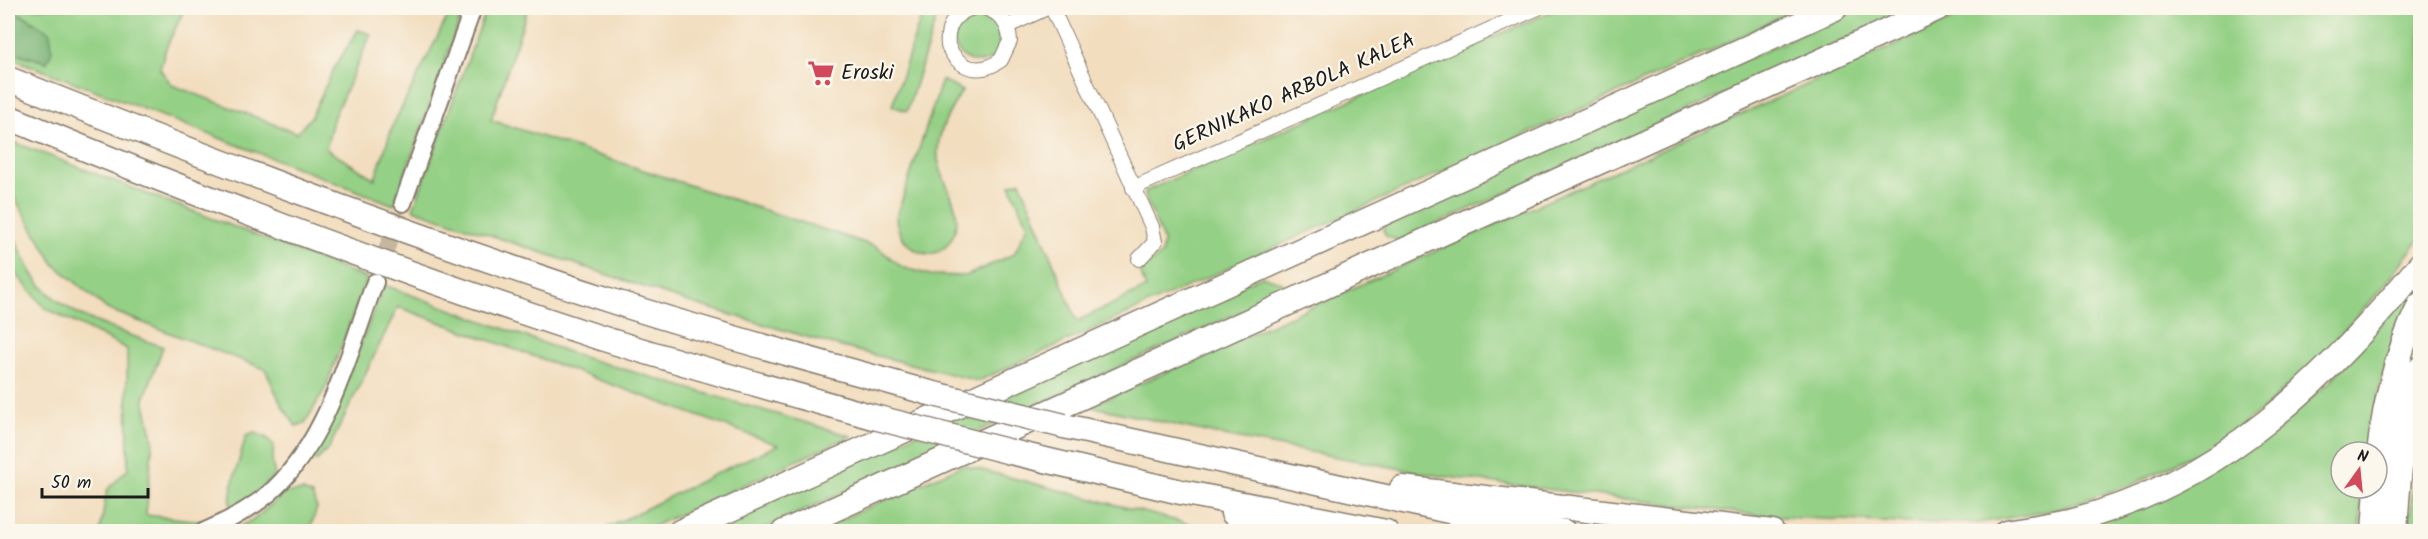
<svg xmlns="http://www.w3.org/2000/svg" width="2428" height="539" font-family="Kalam,sans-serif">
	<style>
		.green { fill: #94d085; stroke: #587650; stroke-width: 1.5 }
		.forest { fill: #77b272; stroke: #4a6747; stroke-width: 1.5 }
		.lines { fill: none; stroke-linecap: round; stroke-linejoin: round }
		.tertiary-tunnel { stroke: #c7b69e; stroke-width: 16; stroke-dasharray: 16 8; stroke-linecap: butt }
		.minor-casing { stroke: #877c6d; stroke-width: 16 }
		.tertiary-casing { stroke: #877c6d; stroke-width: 20 }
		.motorway-casing { stroke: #877c6d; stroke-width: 27 }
		.minor { stroke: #fff; stroke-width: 14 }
		.tertiary { stroke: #fff; stroke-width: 16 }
		.motorway { stroke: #fff; stroke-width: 24 }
		.motorway-bridge-casing { stroke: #877c6d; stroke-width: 27; stroke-linecap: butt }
		.motorway-bridge { stroke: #fff; stroke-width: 24 }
		.labels { text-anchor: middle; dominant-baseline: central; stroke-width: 4.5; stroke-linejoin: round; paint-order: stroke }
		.poi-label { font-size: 21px; fill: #1c1c1c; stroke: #fbf7ec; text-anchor: start }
		.street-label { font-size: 21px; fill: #1c1c1c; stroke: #fbf7ec }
	</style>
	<rect width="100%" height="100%" fill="#fbf7ec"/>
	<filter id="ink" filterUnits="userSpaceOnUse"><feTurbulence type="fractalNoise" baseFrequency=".0167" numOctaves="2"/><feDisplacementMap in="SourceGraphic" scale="12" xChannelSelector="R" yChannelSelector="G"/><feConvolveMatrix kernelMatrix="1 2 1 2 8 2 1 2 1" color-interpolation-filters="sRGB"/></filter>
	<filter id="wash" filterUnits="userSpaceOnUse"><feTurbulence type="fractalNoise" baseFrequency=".008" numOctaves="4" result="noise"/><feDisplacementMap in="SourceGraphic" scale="24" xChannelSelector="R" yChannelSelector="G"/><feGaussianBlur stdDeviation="1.35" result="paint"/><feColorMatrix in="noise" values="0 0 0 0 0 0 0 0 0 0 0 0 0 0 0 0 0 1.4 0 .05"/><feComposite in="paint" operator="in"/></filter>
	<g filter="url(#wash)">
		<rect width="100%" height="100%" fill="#f2ddbe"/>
		<!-- green -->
		<path class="green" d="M8,8H185L166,48L160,69L172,85L297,133L311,117L334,68L358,30L371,34L333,119L326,149L375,179L393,125L452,8H464L394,205L8,57V51L47,62L28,18Z
			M487,8H528L491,120L877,247L902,267L930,275L966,276L1014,254L1028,225L1010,185L1020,181L1077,321L1146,288L1140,271L1162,254L1163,240L1145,196L1146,191L1559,8H1798L1710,51L978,381L834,345L685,301L413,209Z
			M924,8H938L939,10L907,111L892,106Z
			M1860,8H1915L1399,241L1386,236L1383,230L1386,222Z
			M1978,8H2420V238L2384,286L2326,351L2262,410L2209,447L2131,485L2055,510L1978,523H1901L1765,516L1440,476L1229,437L1090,406Z
			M954 37a25 25 0 1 1 50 0a25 25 0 1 1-50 0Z
			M942,80L962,91C950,110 935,135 938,159C942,186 967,210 952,238C934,270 898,248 896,218Z
			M8,140L367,278L325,389L305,423L296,426L282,406L265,369L107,309L54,264L8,187Z
			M8,223C16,240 23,257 32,273C58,316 119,330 163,347L144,399L153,439L146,515L202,521L178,531H100L107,490L128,469L127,349L45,308L8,264Z
			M1262,276L1283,283L1282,293L759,531L702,532Z
			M2420,278V286L2400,326L2384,367L2366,452H2341V488H2362L2360,531L2050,532L2256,442L2330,382Z
			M384,285L579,356L851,436L643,531H601L721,471L778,445L398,307L329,448L316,461L310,458L328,427Z
			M2420,422V531H2409L2416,446Z
			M255,433L267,438L274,446L272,463L275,475L258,492L233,508L230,505L232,485L246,436Z
			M963,465L1216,531H816Z
			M303,491L312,495L317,508L309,531H231L254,519L285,493Z"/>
		<!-- forest -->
		<path class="forest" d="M8,9L28,18L50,32L52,51L47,62L8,51Z"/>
	</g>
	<g filter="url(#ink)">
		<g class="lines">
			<!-- tertiary-tunnel -->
			<path class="tertiary-tunnel" d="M378,273L403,203"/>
			<defs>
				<path id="minor" d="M973,8C954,13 946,27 948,46C959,70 980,75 1001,60L1010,41C1009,24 1001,13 985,8
					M1052,8L1152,227L1155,242L1139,259
					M1008,26L1047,8
					M1133,188L1538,8"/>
				<path id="tertiary" d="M403,203L473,8
					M203,532C228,521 254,508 274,489C329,436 349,353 375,282"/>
				<path id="motorway" d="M8,79C207,158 407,235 612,301C715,335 821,362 926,392
					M8,117C202,198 400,273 601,338C690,366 780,391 870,416
					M1064,426L1458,513L1564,532
					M1011,452L1181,492L1386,532
					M2377,480C2380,422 2394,357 2420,305
					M1402,488L1772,532
					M1233,513L1289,532
					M680,532L1835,8
					M784,532L1938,8
					M2007,532C2028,528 2049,526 2070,521C2221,484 2325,380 2420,265
					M2374,532L2377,488
					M2395,532C2398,477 2403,421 2420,369"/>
			</defs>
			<!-- minor casing -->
			<use href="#minor" class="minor-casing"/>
			<!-- tertiary casing -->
			<use href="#tertiary" class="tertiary-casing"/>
			<!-- motorway casing -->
			<use href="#motorway" class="motorway-casing"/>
			<!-- minor -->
			<use href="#minor" class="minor"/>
			<!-- tertiary -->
			<use href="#tertiary" class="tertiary"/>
			<!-- motorway -->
			<use href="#motorway" class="motorway"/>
			<defs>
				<path id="motorway-bridge" d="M926,392L1064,426
					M870,416L1011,452"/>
			</defs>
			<!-- motorway-bridge casing -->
			<use href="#motorway-bridge" class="motorway-bridge-casing"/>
			<!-- motorway-bridge -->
			<use href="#motorway-bridge" class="motorway-bridge"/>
		</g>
	</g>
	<!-- icons -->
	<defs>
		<symbol id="supermarket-bare" viewBox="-9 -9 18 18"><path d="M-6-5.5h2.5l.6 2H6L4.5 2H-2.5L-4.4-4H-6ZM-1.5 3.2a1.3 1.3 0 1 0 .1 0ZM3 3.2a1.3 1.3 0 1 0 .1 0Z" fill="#d1495b" stroke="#fbf7ec" stroke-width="2.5" paint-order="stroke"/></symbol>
	</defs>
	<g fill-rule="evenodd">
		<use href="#supermarket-bare" x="802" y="54" width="38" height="38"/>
	</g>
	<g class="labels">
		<!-- poi labels -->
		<g class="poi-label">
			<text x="841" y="73">Eroski</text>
		</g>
		<!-- street labels -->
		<g class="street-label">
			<text transform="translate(1294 93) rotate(-24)">GERNIKAKO ARBOLA KALEA</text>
		</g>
	</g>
	<!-- margin -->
	<rect width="2428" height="539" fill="none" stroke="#fbf7ec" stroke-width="30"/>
	<!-- north arrow -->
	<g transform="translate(2359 470) rotate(15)"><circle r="28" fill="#fbf7ec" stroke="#a29f99" stroke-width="1.5"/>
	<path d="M0-4.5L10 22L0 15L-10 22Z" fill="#d1495b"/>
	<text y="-9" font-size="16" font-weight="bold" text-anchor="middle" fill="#1c1c1c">N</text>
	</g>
	<!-- scale -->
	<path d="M42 488v9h106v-9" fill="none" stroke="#1c1c1c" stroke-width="3"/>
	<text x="51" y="488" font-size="18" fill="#1c1c1c" stroke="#fbf7ec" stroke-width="4.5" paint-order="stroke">50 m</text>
</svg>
